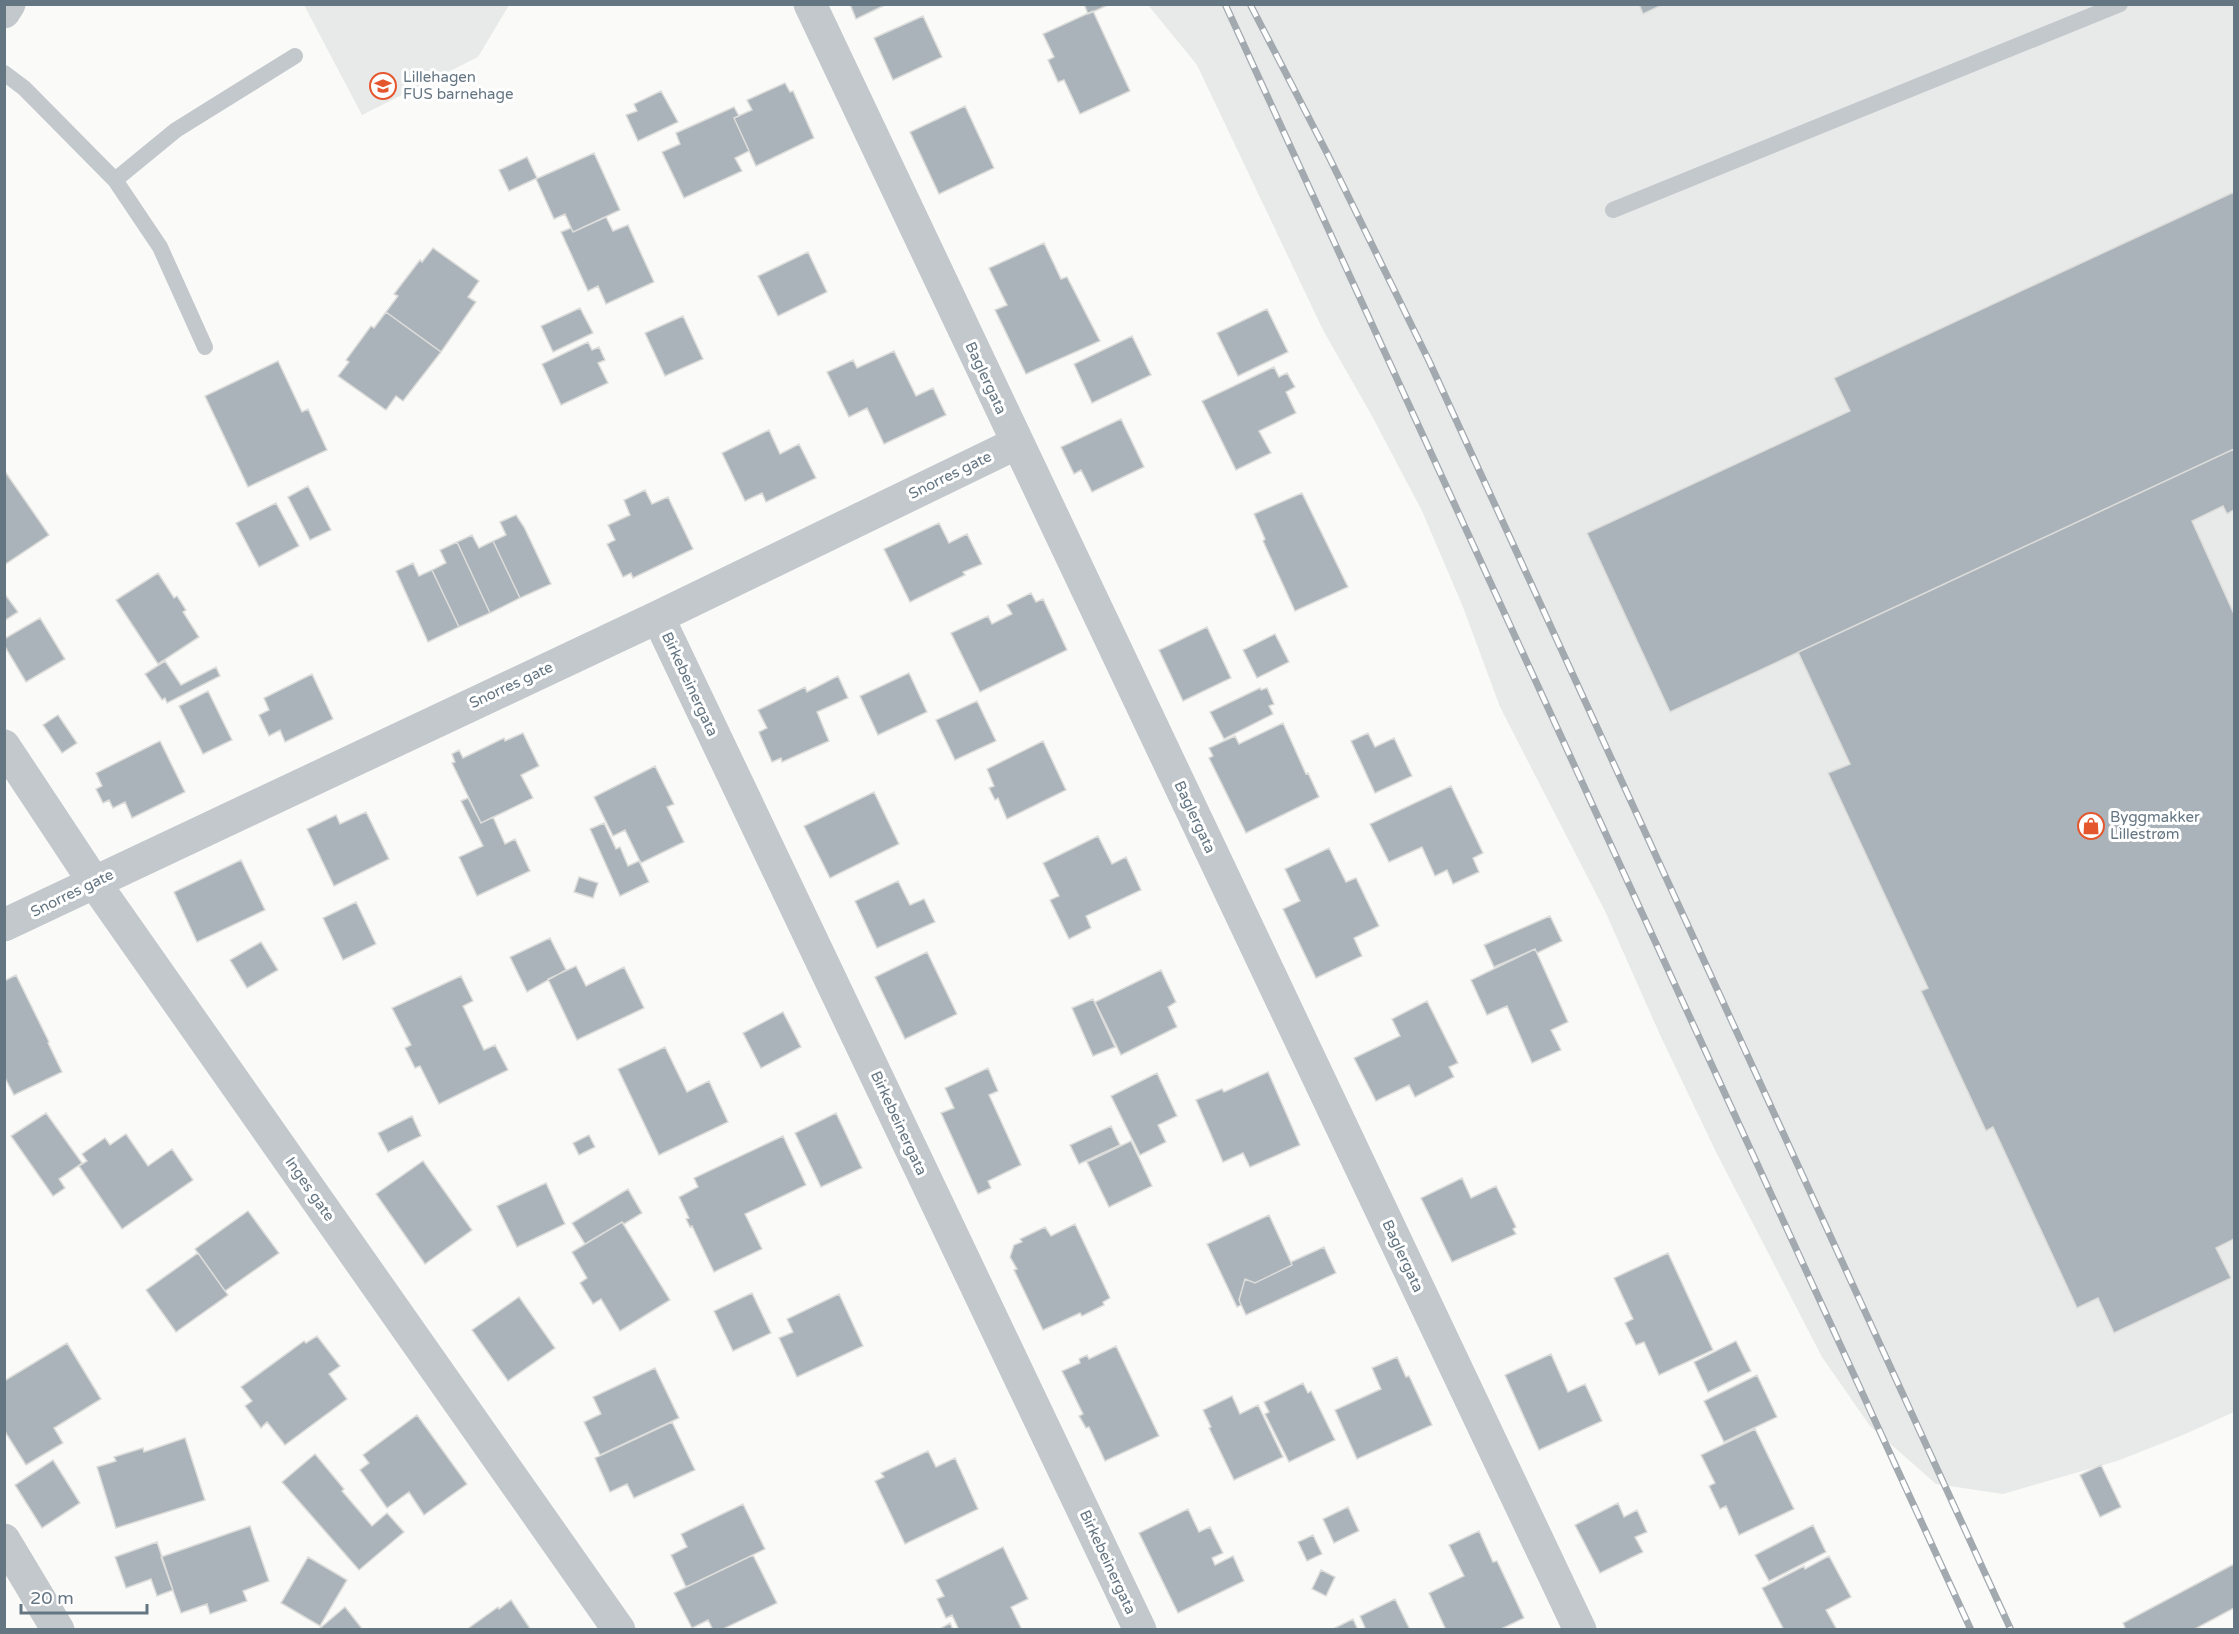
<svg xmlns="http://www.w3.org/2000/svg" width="2239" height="1634" font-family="'Varela Round',sans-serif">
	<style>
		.built { fill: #e8e9e9 }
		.building { fill: #aab3b9; stroke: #dcdcda; stroke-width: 1.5 }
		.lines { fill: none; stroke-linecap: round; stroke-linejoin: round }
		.service { stroke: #c3c8cc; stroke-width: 16 }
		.minor { stroke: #c3c8cc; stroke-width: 33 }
		.tertiary { stroke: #c3c8cc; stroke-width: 33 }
		.rail-casing { stroke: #a2aab0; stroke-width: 7 }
		.rail { stroke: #fff; stroke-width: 4.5; stroke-dasharray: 14; stroke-linecap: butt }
		.labels { text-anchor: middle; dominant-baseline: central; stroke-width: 6; stroke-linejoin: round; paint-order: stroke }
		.poi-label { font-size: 15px; fill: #657683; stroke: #fff; text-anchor: start }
		.street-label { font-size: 15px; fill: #657683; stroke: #fff }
	</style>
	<rect width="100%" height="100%" fill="#fafaf8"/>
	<!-- built -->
	<path class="built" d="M304,5H509L478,57L362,115Z
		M1148,5H2234V1412L2183,1435L2117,1461L2003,1494L1936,1484L1870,1426L1822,1357L1717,1154L1661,1037L1605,911L1500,707L1463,607L1422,511L1372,416L1323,330L1197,65Z"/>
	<!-- building -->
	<path class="building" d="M850,4H887L856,19Z
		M1084,4H1110L1088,14Z
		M1639,4H1664L1643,14Z
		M1093,11L1130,91L1080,114L1064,80L1058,82L1048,60L1054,57L1043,34Z
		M923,16L942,57L893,80L874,38Z
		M785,83L790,92L793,91L814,138L756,166L734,118L752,110L747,100Z
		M661,91L678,122L638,141L626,115L637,111L634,104Z
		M965,106L994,168L939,194L910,132Z
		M734,107L739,116L734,118L749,151L735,158L742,171L684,198L662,152L680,144L676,133Z
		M594,153L620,210L573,232L565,214L554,219L536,179Z
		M527,157L537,178L509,191L499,170Z
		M2234,192V449L1670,712L1587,533L1850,411L1834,378Z
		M606,217L613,231L628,225L654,282L606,304L598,286L588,291L561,232L571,228L573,232Z
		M1044,243L1061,279L1067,277L1100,341L1026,374L995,310L1007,305L989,268Z
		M433,248L479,281L468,297L476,302L441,352L386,312L398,296L394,294L420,260L422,262Z
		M808,252L827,292L778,316L758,276Z
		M580,308L593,333L553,352L541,326Z
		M1267,309L1288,352L1238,376L1217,333Z
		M386,312L441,352L403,401L396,396L386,410L338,376L349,362L346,360L371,326L374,328Z
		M683,316L703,359L665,376L645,333Z
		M1132,336L1151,375L1092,403L1074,364Z
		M588,342L592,350L599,347L605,360L598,363L608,383L561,405L542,364Z
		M894,351L916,396L933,388L946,415L884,444L867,408L849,417L827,372L853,360L857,368Z
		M278,361L302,412L308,409L327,450L248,487L205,396Z
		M1274,367L1279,377L1287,373L1295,387L1286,392L1296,413L1259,431L1271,453L1236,470L1202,401Z
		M1121,419L1144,467L1092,492L1081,470L1074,474L1061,447Z
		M769,430L780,454L799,444L816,478L766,502L762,493L745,501L722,453Z
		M2234,449V510L2227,514L2223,506L2192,521L2234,614V1239L2216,1248L2231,1278L2114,1333L2098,1298L2077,1308L1993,1127L1986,1131L1921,991L1928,988L1828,773L1850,764L1798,652Z
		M4,470L49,535L4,565Z
		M308,486L331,530L310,540L288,497Z
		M645,490L652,504L668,497L693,549L633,578L631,573L623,577L607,544L615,540L608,525L630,515L624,500Z
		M1302,493L1348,587L1295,611L1263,541L1265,539L1254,514Z
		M276,503L299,546L259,567L236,523Z
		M516,515L524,527L551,584L520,598L493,541L506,535L500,522Z
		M939,523L949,543L967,534L982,564L963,572L965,575L910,602L884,549Z
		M472,535L479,548L493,541L520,598L490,613L457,542Z
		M457,542L490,613L459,627L432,570L446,563L440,550Z
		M413,563L419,576L432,570L459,627L428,642L396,571Z
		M158,573L174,598L177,596L186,610L183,612L199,637L158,664L116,600Z
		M4,593L18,612L4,621Z
		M1031,593L1036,602L1043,599L1067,650L980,692L951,633L988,616L992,624L1012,614L1007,605Z
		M40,618L65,659L26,682L4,645V639Z
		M1207,627L1231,678L1183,701L1159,650Z
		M1275,634L1289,662L1257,678L1243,650Z
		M165,661L181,685L216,667L220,676L167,703L165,698L162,700L145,674Z
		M909,673L927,712L878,735L860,696Z
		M312,674L333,719L285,742L280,730L269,736L259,715L269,710L264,698Z
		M838,676L848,698L817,712L829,741L782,762L781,758L772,762L760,735L759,732L767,728L758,710L805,687L807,692Z
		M1260,688L1261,690L1267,688L1274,704L1269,706L1273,714L1224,739L1210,712Z
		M208,691L232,740L203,754L179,706Z
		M977,701L996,741L955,760L936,720Z
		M58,715L77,743L62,753L43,725Z
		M1283,723L1306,774L1308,773L1319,797L1246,833L1209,758L1213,756L1209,748L1235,736L1239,744Z
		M523,733L539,766L521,775L533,798L481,823L452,763L455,762L452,754L459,750L463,758L504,738L505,741Z
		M1368,733L1375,747L1394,738L1412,776L1375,793L1351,741Z
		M160,741L185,792L132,818L125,802L113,808L109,800L103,803L96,789L102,786L96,773Z
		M1043,741L1066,790L1007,819L998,798L995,800L989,788L994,786L987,769Z
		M655,766L674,804L667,807L684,842L641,863L625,830L613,836L594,797Z
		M1451,786L1483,853L1473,858L1479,872L1453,884L1447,870L1435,876L1422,847L1389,862L1370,824Z
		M874,792L899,844L830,878L804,826Z
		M468,798L481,823L493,817L505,844L515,839L530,871L477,896L459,857L483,846L461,801Z
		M366,812L389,859L334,886L307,829L336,815L340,824Z
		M604,823L616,849L620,847L628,866L639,861L649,882L620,896L590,829Z
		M1098,836L1112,864L1126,857L1141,890L1086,916L1091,928L1069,939L1050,900L1059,896L1043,863Z
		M1329,848L1346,882L1356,878L1379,926L1354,938L1362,956L1316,978L1283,909L1300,901L1285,869Z
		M241,860L265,910L197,942L174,892Z
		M579,877L598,883L593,898L574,892Z
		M898,881L910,905L924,899L935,922L877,948L855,901Z
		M356,902L376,944L343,960L323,918Z
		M1550,916L1562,941L1537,953L1535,949L1494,967L1484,945Z
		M550,938L566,970L527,992L510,957Z
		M261,942L278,970L247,988L230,960Z
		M1535,949L1568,1022L1551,1030L1561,1050L1532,1063L1507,1006L1487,1015L1471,980Z
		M927,952L957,1014L905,1039L875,977Z
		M576,966L586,986L624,967L644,1008L577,1040L548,979Z
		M1161,970L1176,1002L1168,1007L1177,1027L1121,1055L1095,1002Z
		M16,975L49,1042L48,1043L62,1072L14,1095L4,1076V981Z
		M461,976L473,1001L463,1006L484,1050L495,1045L508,1070L439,1104L420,1066L415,1068L405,1048L411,1045L392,1008Z
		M1093,999L1115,1047L1093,1056L1072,1008Z
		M1427,1001L1458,1063L1449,1067L1454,1077L1415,1097L1409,1085L1376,1101L1354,1058L1400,1036L1392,1019Z
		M783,1012L801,1047L761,1068L743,1033Z
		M665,1047L687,1092L709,1081L728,1122L659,1155L618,1069Z
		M988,1068L998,1091L989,1095L1021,1165L988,1181L991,1188L978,1194L941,1113L954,1108L945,1088Z
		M1268,1072L1300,1145L1250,1167L1243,1153L1223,1162L1196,1100L1222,1089L1224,1092Z
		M1157,1073L1177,1116L1158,1125L1166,1142L1140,1155L1111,1096Z
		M46,1113L82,1163L59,1179L65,1188L53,1196L11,1136Z
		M836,1113L862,1168L821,1187L795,1133Z
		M412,1116L421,1136L388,1152L378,1133Z
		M1111,1126L1120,1145L1079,1164L1070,1145Z
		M126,1134L148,1166L172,1149L193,1180L122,1229L79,1166L87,1161L82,1154L105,1138L110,1145Z
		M589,1135L595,1147L579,1155L573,1143Z
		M783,1136L806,1185L745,1214L762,1249L714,1272L692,1226L690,1227L686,1219L689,1218L679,1197L698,1187L694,1178Z
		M1131,1141L1152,1186L1109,1207L1087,1162Z
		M423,1161L472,1230L425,1264L376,1194Z
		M1462,1178L1471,1198L1496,1186L1516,1227L1513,1229L1516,1234L1452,1262L1421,1198Z
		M546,1183L565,1224L517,1247L497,1206Z
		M628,1189L642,1213L624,1224L622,1222L585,1244L572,1223Z
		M248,1211L279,1253L225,1291L195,1249Z
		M1269,1215L1292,1265L1255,1283L1245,1279L1239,1300L1241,1305L1237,1307L1207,1244Z
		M622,1222L670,1300L620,1331L601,1299L593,1304L580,1283L587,1278L572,1252Z
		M1075,1224L1110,1298L1103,1302L1104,1305L1082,1316L1080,1313L1043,1330L1014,1270L1017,1269L1010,1257L1014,1245L1022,1242L1020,1239L1045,1227L1051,1236Z
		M1324,1247L1336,1273L1246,1315L1239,1300L1245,1279L1255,1283L1292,1265L1291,1262Z
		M198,1253L228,1295L176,1332L146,1290Z
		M1668,1253L1713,1350L1659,1375L1644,1342L1636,1345L1625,1323L1633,1319L1614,1278Z
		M752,1293L771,1333L733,1351L714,1311Z
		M839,1294L863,1346L797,1377L779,1338L793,1332L787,1319Z
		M519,1297L555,1348L508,1381L472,1330Z
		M317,1336L340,1366L329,1374L347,1399L285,1445L267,1422L261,1428L245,1406L252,1401L241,1387L304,1341L306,1343Z
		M1736,1341L1751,1371L1708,1392L1694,1362Z
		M67,1343L101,1399L54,1428L63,1443L26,1465L4,1430V1381Z
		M1116,1346L1159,1436L1105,1461L1089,1427L1086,1428L1079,1416L1083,1414L1062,1371L1080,1363L1079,1359L1087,1355L1089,1359Z
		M1551,1354L1568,1392L1585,1384L1602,1421L1539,1450L1505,1375Z
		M1397,1357L1406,1377L1409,1376L1432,1425L1357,1459L1335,1410L1381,1389L1372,1368Z
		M655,1368L679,1418L600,1455L584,1422L601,1414L593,1397Z
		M1757,1375L1777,1417L1724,1442L1704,1401Z
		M1303,1383L1308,1393L1311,1391L1335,1440L1289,1462L1265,1414L1269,1412L1264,1402Z
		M1232,1396L1240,1414L1258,1405L1283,1457L1234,1480L1209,1428L1211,1427L1203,1410Z
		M417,1415L467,1484L424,1515L409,1492L387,1508L360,1470L369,1463L363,1455Z
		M672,1422L695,1470L634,1498L627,1484L610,1492L595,1458Z
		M1755,1429L1794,1509L1739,1535L1726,1506L1720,1509L1709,1486L1715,1483L1701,1455Z
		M185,1438L205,1500L116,1528L97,1467L116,1461L114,1457L143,1448L144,1452Z
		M928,1451L936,1467L955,1458L978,1509L905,1544L875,1481L884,1477L881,1473Z
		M315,1454L344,1489L342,1491L372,1526L387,1513L404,1532L359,1570L282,1482Z
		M53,1460L80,1503L42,1528L15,1485Z
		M2101,1465L2121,1507L2100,1517L2080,1475Z
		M1618,1503L1624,1517L1637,1510L1647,1532L1635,1537L1643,1552L1600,1573L1575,1525Z
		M743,1504L765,1549L686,1587L671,1555L687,1547L681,1534Z
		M1348,1507L1359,1531L1334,1543L1323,1519Z
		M1188,1509L1199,1532L1210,1527L1223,1553L1212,1558L1215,1565L1233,1556L1244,1581L1178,1613L1139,1533Z
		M1813,1525L1826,1552L1769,1581L1755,1555Z
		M250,1526L269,1581L243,1591L247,1601L210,1614L207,1604L181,1613L161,1557Z
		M1479,1531L1493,1562L1497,1561L1524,1618L1499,1630H1446L1429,1593L1464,1576L1449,1545Z
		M1313,1535L1322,1554L1307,1561L1298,1542Z
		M157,1542L173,1590L157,1596L151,1579L126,1588L115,1557Z
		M1003,1547L1028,1599L1011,1607L1022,1630H959L952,1615L946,1618L937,1599L944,1596L936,1580Z
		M753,1555L777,1603L721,1630H713L708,1620L692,1628L674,1593Z
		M1829,1556L1851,1597L1826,1610L1837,1630H1784L1762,1588L1804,1566L1805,1569Z
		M308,1557L347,1580L320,1626L281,1603Z
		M2234,1564V1608L2193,1630H2126L2123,1623Z
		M1321,1570L1335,1577L1326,1596L1312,1589Z
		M1395,1599L1410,1630H1366L1360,1616Z
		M511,1600L531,1630H466L498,1607L499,1609Z
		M345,1607L363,1630H318Z
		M1353,1619L1358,1630H1331Z
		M950,1623L953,1630H938Z"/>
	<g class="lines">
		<!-- service -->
		<path class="service" d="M4,73L24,88L115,180L160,247L205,347
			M115,180L176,130L295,56
			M1613,210L2120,4"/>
		<!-- minor -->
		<path class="minor" d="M810,4L1580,1630
			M658,617L1140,1630
			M4,746L94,882L619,1630
			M4,925L658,617L1017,443
			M4,1540L58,1630"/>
		<!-- tertiary -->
		<path class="tertiary" d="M4,12L9,4"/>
		<defs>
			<path id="rail" d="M1225,4L1971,1630
				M1250,4L1328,155L1429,361L2011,1630"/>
		</defs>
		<!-- rail casing -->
		<use href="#rail" class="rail-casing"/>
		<!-- rail -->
		<use href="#rail" class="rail"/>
	</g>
	<!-- icons -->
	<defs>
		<symbol id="school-ring" viewBox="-11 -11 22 22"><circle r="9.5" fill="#fff" stroke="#e4572e" stroke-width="1.5"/><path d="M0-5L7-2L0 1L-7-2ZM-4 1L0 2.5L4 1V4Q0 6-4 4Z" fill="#e4572e"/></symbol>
		<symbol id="shop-ring" viewBox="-11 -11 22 22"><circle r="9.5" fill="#fff" stroke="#e4572e" stroke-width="1.5"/><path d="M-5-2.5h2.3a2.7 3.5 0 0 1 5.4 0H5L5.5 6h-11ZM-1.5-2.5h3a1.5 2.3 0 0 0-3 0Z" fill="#e4572e"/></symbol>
	</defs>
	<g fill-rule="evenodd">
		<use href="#school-ring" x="368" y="71" width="30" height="30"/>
		<use href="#shop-ring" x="2076" y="811" width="30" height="30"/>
	</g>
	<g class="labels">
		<!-- poi labels -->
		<g class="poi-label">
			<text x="403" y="77">Lillehagen<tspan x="403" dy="17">FUS barnehage</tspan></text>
			<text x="2110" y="817">Byggmakker<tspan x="2110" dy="17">Lillestrøm</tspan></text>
		</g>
		<!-- street labels -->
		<g class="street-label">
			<text transform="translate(986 378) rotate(65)">Baglergata</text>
			<text transform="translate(950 475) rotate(-26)">Snorres gate</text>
			<text transform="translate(690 684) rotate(65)">Birkebeinergata</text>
			<text transform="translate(511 685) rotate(-25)">Snorres gate</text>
			<text transform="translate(1195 817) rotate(65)">Baglergata</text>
			<text transform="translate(72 893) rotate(-26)">Snorres gate</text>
			<text transform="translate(899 1123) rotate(65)">Birkebeinergata</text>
			<text transform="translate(310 1189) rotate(55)">Inges gate</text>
			<text transform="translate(1403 1256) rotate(65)">Baglergata</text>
			<text transform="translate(1108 1562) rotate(65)">Birkebeinergata</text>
		</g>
	</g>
	<!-- border -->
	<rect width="2239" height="1634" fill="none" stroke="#657683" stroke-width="12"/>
	<!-- scale -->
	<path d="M21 1604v9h126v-9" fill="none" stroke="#657683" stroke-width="3"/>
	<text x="30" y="1604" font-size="18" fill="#657683" stroke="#ffffff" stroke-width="4.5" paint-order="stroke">20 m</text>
</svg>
